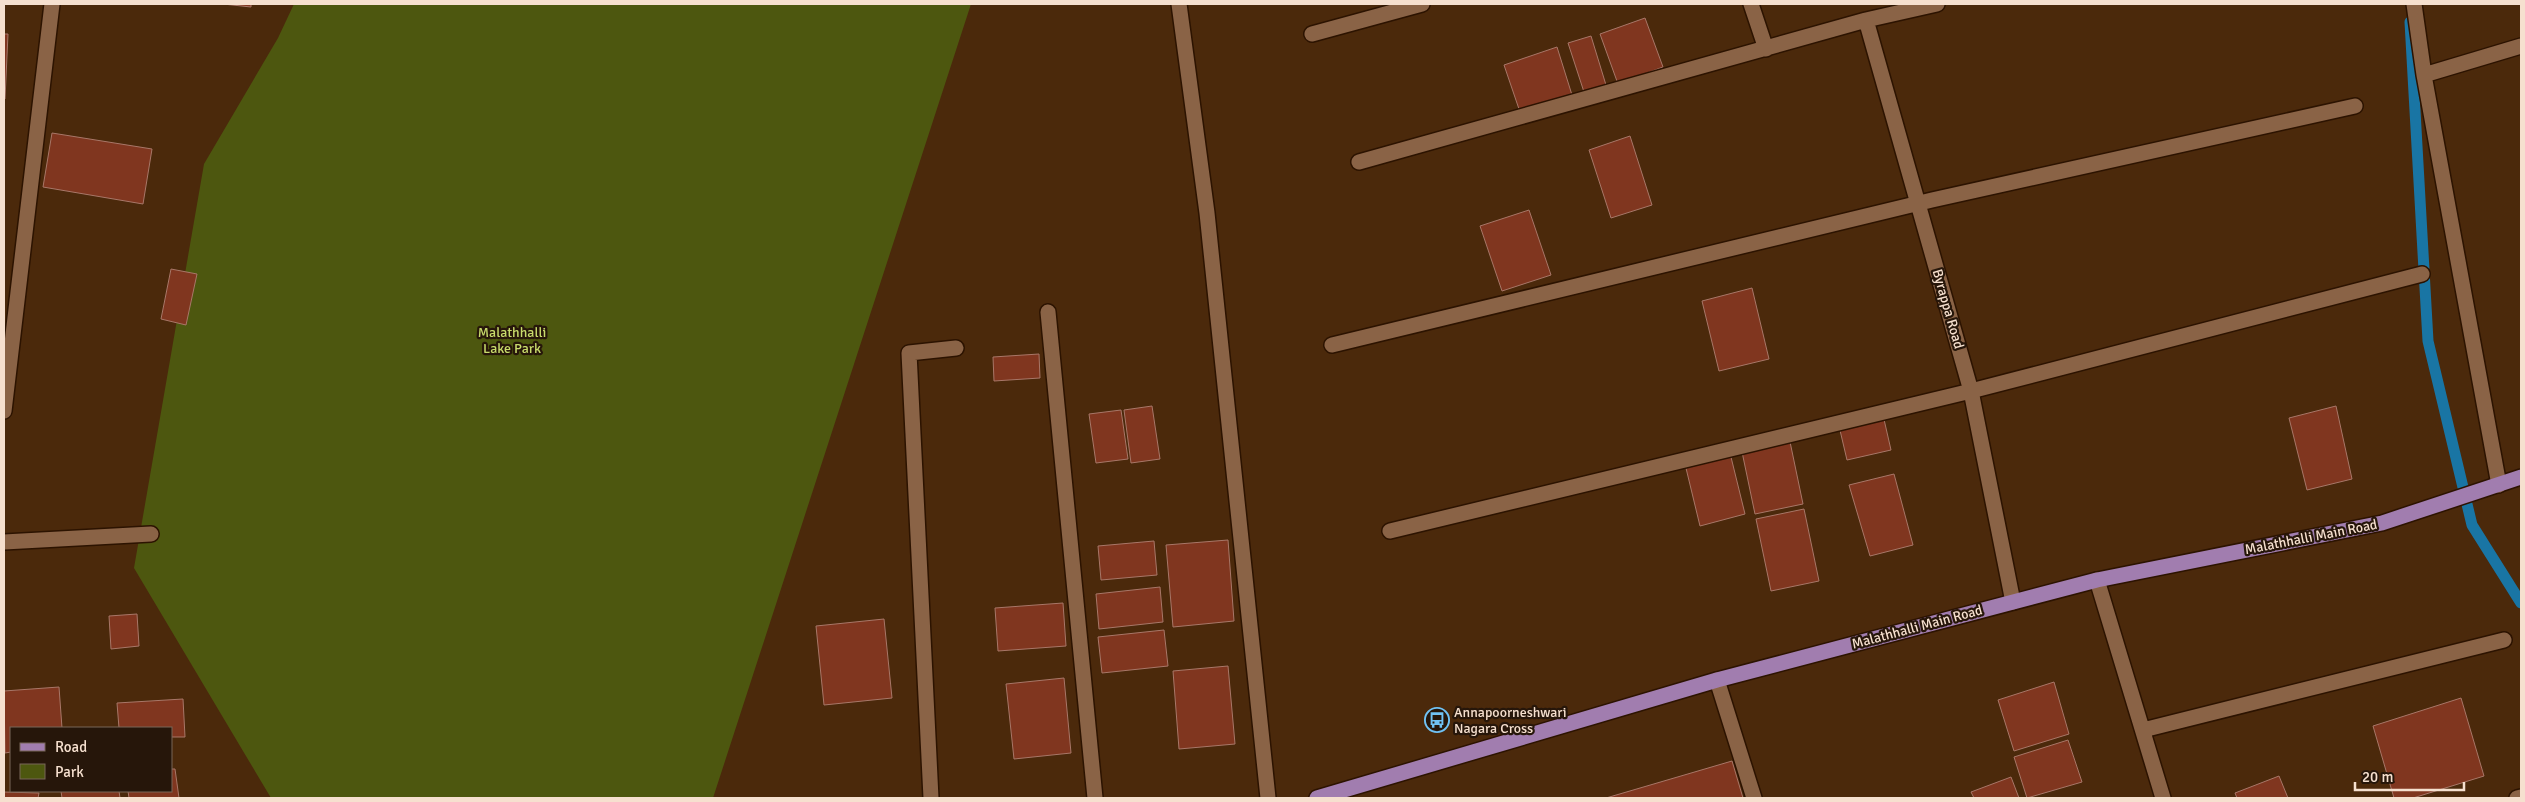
<svg xmlns="http://www.w3.org/2000/svg" width="2525" height="802" font-family="Signika,sans-serif">
	<style>
		.green { fill: #4d570f }
		.lines { fill: none; stroke-linecap: round; stroke-linejoin: round }
		.stream { stroke: #1975a4; stroke-width: 11 }
		.building { fill: #80361f; stroke: #a87768 }
		.minor-casing { stroke: #2c1300; stroke-width: 18 }
		.major-casing { stroke: #2c1300; stroke-width: 18 }
		.minor { stroke: #8a6346; stroke-width: 15 }
		.major { stroke: #a17daf; stroke-width: 15 }
		.labels { text-anchor: middle; dominant-baseline: central; stroke-width: 4.5; stroke-linejoin: round; paint-order: stroke }
		.street-label { font-size: 14px; fill: #f6e0cf; stroke: #26160a }
		.park-label { font-size: 14px; fill: #c8db6c; stroke: #26160a }
		.poi-label { font-size: 14px; fill: #f6e0cf; stroke: #26160a; text-anchor: start }
	</style>
	<rect width="100%" height="100%" fill="#4b290b"/>
	<!-- green -->
	<path class="green" d="M294,4H971L713,798H271L134,568L204,164L278,38Z"/>
	<g class="lines">
		<!-- stream -->
		<path class="stream" d="M2410,22L2428,341L2472,525L2521,603"/>
	</g>
	<!-- building -->
	<path class="building" d="M223,4H251V7Z
		M1645,18L1663,67L1618,84L1600,34Z
		M4,34H8L5,99H4Z
		M1591,36L1606,85L1584,92L1568,43Z
		M1557,47L1572,95L1520,112L1504,65Z
		M52,133L152,149L143,204L43,187Z
		M1630,136L1652,205L1611,218L1589,150Z
		M1529,210L1551,275L1502,291L1480,226Z
		M171,269L197,274L186,325L161,319Z
		M1752,288L1769,359L1719,371L1702,301Z
		M1039,354L1040,378L994,381L993,357Z
		M1152,406L1160,459L1131,463L1124,410Z
		M2336,406L2352,479L2307,490L2289,418Z
		M1121,410L1128,459L1096,463L1089,414Z
		M1883,415L1891,450L1847,460L1839,426Z
		M1789,437L1803,504L1755,514L1741,447Z
		M1730,453L1745,514L1700,526L1685,464Z
		M1894,474L1913,545L1870,556L1849,485Z
		M1804,509L1819,581L1771,591L1756,519Z
		M1228,540L1234,621L1173,627L1166,545Z
		M1154,541L1157,575L1101,580L1098,546Z
		M1160,587L1163,622L1099,629L1096,594Z
		M1063,603L1066,646L998,651L995,608Z
		M137,614L139,646L111,649L109,616Z
		M884,619L892,698L824,705L816,626Z
		M1164,630L1168,666L1102,673L1098,637Z
		M1228,666L1235,744L1179,749L1173,671Z
		M1064,678L1071,753L1014,759L1006,684Z
		M2054,682L2069,734L2014,751L1998,700Z
		M59,687L62,728H11V752L5,753L4,691Z
		M2461,698L2484,776L2413,798H2394L2373,726Z
		M183,699L185,737H171V728H119L117,703Z
		M2068,740L2082,782L2027,798L2014,757Z
		M1732,761L1743,798H1606Z
		M171,769H175L179,798H129L128,791H171Z
		M2279,776L2288,798H2237L2235,793Z
		M2011,777L2019,798H1974L1971,792Z
		M61,791H119L120,798H62Z
		M4,792L39,793L38,798H4Z"/>
	<g class="lines">
		<defs>
			<path id="minor" d="M1179,4L1207,213L1268,798
				M1751,4L1766,49
				M2414,4L2424,75L2499,485
				M1866,20L1971,391L2013,602
				M1312,34L1422,4
				M2424,75L2521,46
				M1359,162L1866,20L1937,4
				M1048,312L1095,798
				M1332,345L1932,200L2355,106
				M4,411L52,4
				M1390,531L1971,391L2422,274
				M4,542L151,534
				M2097,580L2163,798
				M1717,680L1754,798
				M2143,730L2504,640
				M931,798L909,353L956,348
				M2517,798L2521,797"/>
			<path id="major" d="M1317,798L1717,680L2097,580L2382,523L2521,477"/>
		</defs>
		<!-- minor casing -->
		<use href="#minor" class="minor-casing"/>
		<!-- major casing -->
		<use href="#major" class="major-casing"/>
		<!-- minor -->
		<use href="#minor" class="minor"/>
		<!-- major -->
		<use href="#major" class="major"/>
	</g>
	<!-- icons -->
	<defs>
		<symbol id="bus-ring" viewBox="-11 -11 22 22"><circle r="9.5" fill="#26160a" stroke="#70c2f4" stroke-width="1.5"/><path d="M-5-6H5V4H4V6H2V4H-2V6H-4V4H-5ZM-3.5-4V0h7V-4ZM-3.5 1.2v1.5H-2V1.2ZM2 1.2v1.5H3.5V1.2Z" fill="#70c2f4"/></symbol>
	</defs>
	<g fill-rule="evenodd">
		<use href="#bus-ring" x="1423" y="706" width="28" height="28"/>
	</g>
	<g class="labels">
		<!-- street labels -->
		<g class="street-label">
			<text transform="translate(1948 309) rotate(74)">Byrappa Road</text>
			<text transform="translate(2311 537) rotate(-11)">Malathhalli Main Road</text>
			<text transform="translate(1917 627) rotate(-15)">Malathhalli Main Road</text>
		</g>
		<!-- park labels -->
		<g class="park-label">
			<text x="512" y="332">Malathhalli<tspan x="512" dy="16">Lake Park</tspan></text>
		</g>
		<!-- poi labels -->
		<g class="poi-label">
			<text x="1454" y="712">Annapoorneshwari<tspan x="1454" dy="16">Nagara Cross</tspan></text>
		</g>
	</g>
	<!-- border -->
	<rect width="2525" height="802" fill="none" stroke="#f6e0cf" stroke-width="10"/>
	<!-- legend -->
	<rect x="10" y="727" width="162" height="65" fill="#26160a" stroke="#796759"/>
	<rect x="20" y="743" width="25" height="8" fill="#a17daf" stroke="#796759"/>
	<text x="55" y="752" font-size="15" fill="#f6e0cf">Road</text>
	<rect x="20" y="764" width="25" height="15" fill="#4d570f" stroke="#796759"/>
	<text x="55" y="777" font-size="15" fill="#f6e0cf">Park</text>
	<!-- scale -->
	<path d="M2355 782v8h109v-8" fill="none" stroke="#f6e0cf" stroke-width="2.5"/>
	<text x="2362" y="782" font-size="15" fill="#f6e0cf" stroke="#26160a" stroke-width="4" paint-order="stroke">20 m</text>
</svg>
